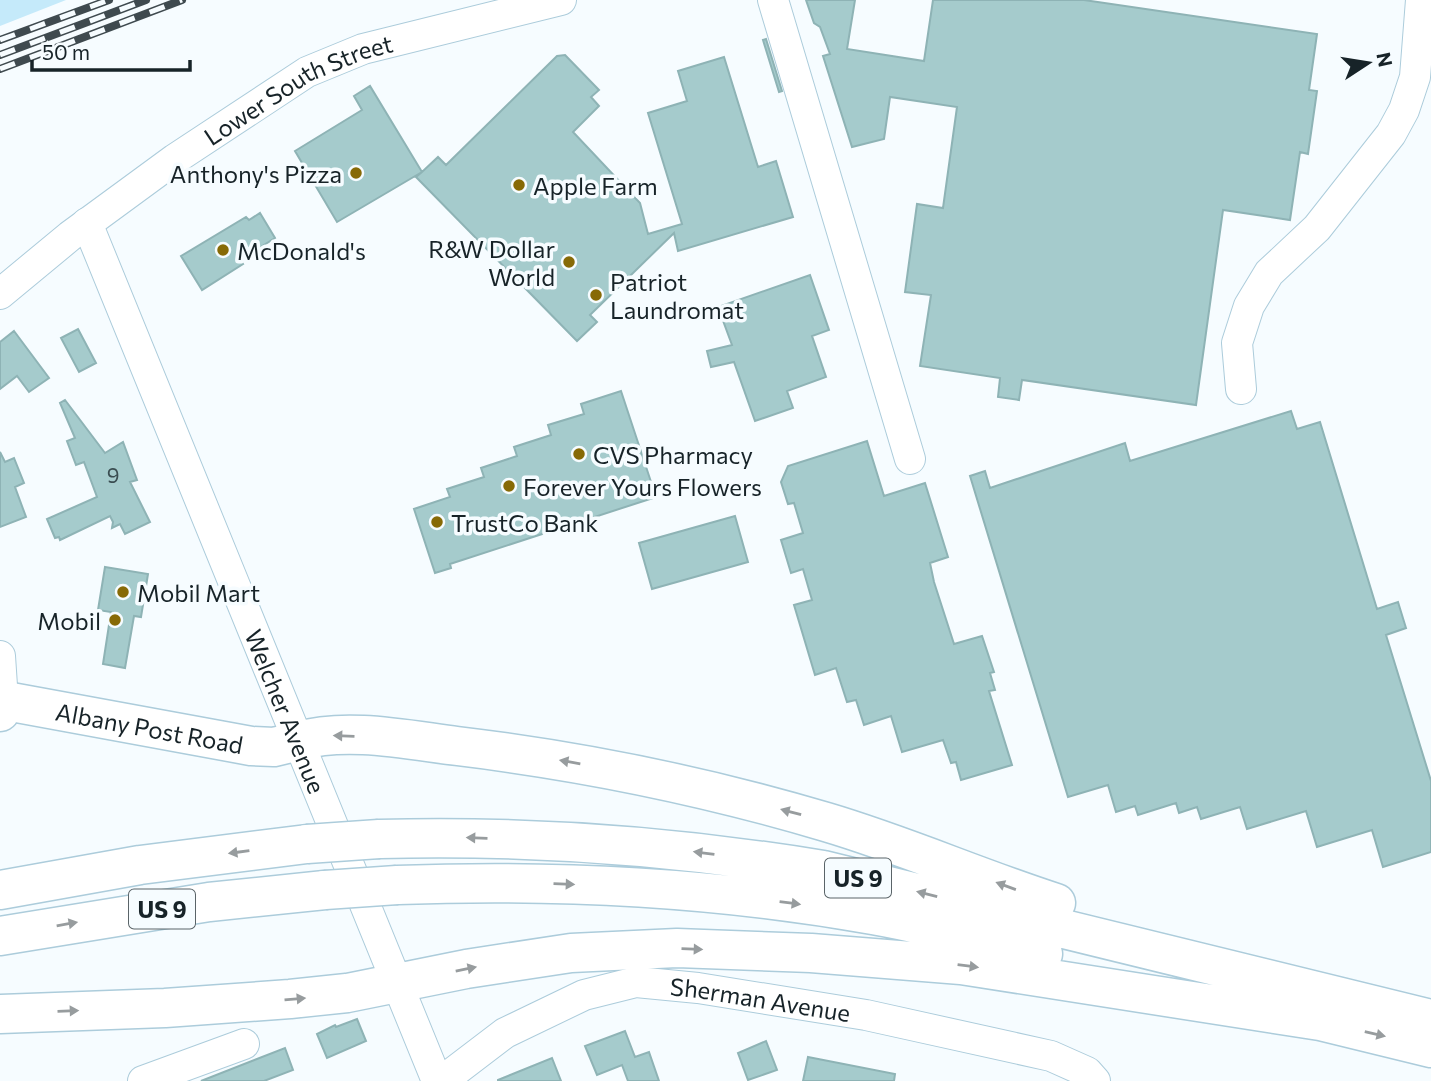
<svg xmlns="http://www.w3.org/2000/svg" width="1431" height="1081" font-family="Commissioner,sans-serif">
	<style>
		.green { fill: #c5eafa }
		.building { fill: #a5cbcc; stroke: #8eb3b5; stroke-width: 2 }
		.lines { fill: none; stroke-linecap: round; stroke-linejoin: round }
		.minor-casing { stroke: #acccdb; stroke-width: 32 }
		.major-casing { stroke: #acccdb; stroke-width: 41 }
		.highway-casing { stroke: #acccdb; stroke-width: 41 }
		.minor { stroke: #fff; stroke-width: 30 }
		.major { stroke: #fff; stroke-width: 38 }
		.highway { stroke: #fff; stroke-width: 38 }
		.rail-casing { stroke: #3f4a4f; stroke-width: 8 }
		.rail { stroke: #f6fcff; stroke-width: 5; stroke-dasharray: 16; stroke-linecap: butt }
		.highway-bridge-casing { stroke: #acccdb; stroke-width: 41; stroke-linecap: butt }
		.highway-bridge { stroke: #fff; stroke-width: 38 }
		.oneway { fill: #979c9e }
		.poi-dot { fill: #876a06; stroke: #f6fcff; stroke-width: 2.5 }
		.labels { text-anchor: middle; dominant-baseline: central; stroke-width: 7; stroke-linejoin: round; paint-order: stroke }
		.number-label { font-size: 21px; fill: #3a4d51 }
		.shield { fill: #f6fcff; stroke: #5a6468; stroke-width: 2 }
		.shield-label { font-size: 23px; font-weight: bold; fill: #172328 }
		.street-label { font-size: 24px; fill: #172328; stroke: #f6fcff }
		.poi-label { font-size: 24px; fill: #172328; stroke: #f6fcff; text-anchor: start }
	</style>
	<rect width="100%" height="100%" fill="#f6fcff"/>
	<!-- green -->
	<path class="green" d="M0,0H66L0,26Z"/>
	<!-- building -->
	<path class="building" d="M806,0H855L847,49L924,61L933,0H1084L1317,34L1309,90L1317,91L1308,154L1300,152L1290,220L1223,210L1196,405L1022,380L1019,400L998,397L1000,378L920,366L931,295L905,292L917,204L943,208L957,107L890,97L884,139L852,147L823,56L830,54L820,27L814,23Z
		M766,39L782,91L779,92L763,40Z
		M565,55L599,90L591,97L599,106L573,132L640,203L648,234L682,224L648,113L687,101L678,71L724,57L758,167L776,161L793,217L678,251L674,233L590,315L597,322L577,341L416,177L422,172L337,222L295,151L362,110L354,96L370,86L422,172L438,157L446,165L557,56Z
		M260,213L275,238L240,260L243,264L202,290L181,256L246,217L249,220Z
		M810,275L829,330L812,336L826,377L787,391L793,408L755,421L734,362L711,367L707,351L732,345L718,307Z
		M78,329L96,363L79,372L61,338Z
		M14,331L49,378L29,392L17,376L0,389V342Z
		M621,391L656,497L450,564L451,568L435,573L414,509L450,497L447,489L484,477L481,468L517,456L514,447L551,435L548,425L584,414L581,404Z
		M65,400L105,453L123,442L137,480L130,482L150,522L125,534L120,524L112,528L113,522L110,516L60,540L59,537L55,538L47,519L97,497L84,462L76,465L67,441L75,438L60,403Z
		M1291,411L1297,429L1320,422L1377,609L1398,602L1406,628L1386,635L1431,781V852L1383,867L1372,830L1317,847L1306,811L1247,829L1240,807L1201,819L1197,807L1179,813L1176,803L1138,815L1135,806L1116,812L1108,785L1068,797L970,476L985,471L990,488L1125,443L1130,461Z
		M867,441L884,496L925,483L948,557L930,563L934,582L954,644L982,636L994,672L990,673L995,690L989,691L1012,765L961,780L956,762L951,763L943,740L902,752L891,716L864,725L856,700L847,702L836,668L815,675L794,605L812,600L803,569L791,573L781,540L803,533L794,503L788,504L781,482L788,466Z
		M0,452L5,462L14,458L24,483L15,487L26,517L0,527Z
		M735,516L748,562L652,589L639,543Z
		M105,567L148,574L141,617L134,616L125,668L103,664L111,612L98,610Z
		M357,1019L366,1041L327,1058L317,1034L335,1025L336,1027Z
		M625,1031L635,1057L649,1052L659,1081H628L622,1065L597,1075L585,1046Z
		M766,1041L777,1070L748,1080L738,1053Z
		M285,1048L293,1070L264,1081H201Z
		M808,1057L895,1074L894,1081H803Z
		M552,1058L561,1081H498V1080Z"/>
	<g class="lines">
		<defs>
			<g id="minor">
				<path d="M773,0L910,459"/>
				<path id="s1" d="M87,223L437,1081"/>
				<path id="s2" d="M0,294L70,236L175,159L307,72L363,49L561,0"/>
				<path d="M1241,389L1237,343L1249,306L1269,273L1317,228L1391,134L1404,110L1415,77L1421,0"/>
				<path d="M0,656L3,701"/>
				<path d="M143,1081L244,1044"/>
				<path id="s3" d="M442,1081L505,1033L584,995L636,982L698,988L866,1015L1051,1056L1087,1072L1095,1081"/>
			</g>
			<g id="major">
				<path id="s4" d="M0,700L251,746L274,747L299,741"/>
			</g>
			<path id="highway" d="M0,712L3,701
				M299,741C347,727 408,740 457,746C582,761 705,786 826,822C904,845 978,878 1056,903
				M379,839C528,835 676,846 823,870L1431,1019
				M397,885C556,879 716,887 873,915C930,925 987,940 1043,954
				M0,890L140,865L307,844
				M0,936L209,902L325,890
				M0,1014L165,1008L290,999L347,993L466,969L571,953L677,948L811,953L961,965L1320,1021
				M1296,1015L1431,1048"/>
		</defs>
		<!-- minor casing -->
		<use href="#minor" class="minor-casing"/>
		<!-- major casing -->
		<use href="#major" class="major-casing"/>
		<!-- highway casing -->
		<use href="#highway" class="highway-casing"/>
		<!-- minor -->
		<use href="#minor" class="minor"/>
		<!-- major -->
		<use href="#major" class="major"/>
		<!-- highway -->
		<use href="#highway" class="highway"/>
		<defs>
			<path id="rail" d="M0,40L109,0
				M0,55L146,0
				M0,69L182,0"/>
		</defs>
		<!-- rail casing -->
		<use href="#rail" class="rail-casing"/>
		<!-- rail -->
		<use href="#rail" class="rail"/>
		<defs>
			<path id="highway-bridge" d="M307,844L379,839
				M325,890L397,885"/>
		</defs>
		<!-- highway-bridge casing -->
		<use href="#highway-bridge" class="highway-bridge-casing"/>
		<!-- highway-bridge -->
		<use href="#highway-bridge" class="highway-bridge"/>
	</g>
	<!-- one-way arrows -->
	<defs><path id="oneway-solid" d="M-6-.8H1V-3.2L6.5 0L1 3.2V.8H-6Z" transform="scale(1.75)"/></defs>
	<g class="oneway">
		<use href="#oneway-solid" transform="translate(344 736) rotate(-178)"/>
		<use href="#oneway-solid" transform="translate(570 762) rotate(-170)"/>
		<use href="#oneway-solid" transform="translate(791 812) rotate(-165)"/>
		<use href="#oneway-solid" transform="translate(477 838) rotate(-178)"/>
		<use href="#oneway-solid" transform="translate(239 852) rotate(172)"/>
		<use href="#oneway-solid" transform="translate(704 853) rotate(-173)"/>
		<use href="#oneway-solid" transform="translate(564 884) rotate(2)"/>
		<use href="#oneway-solid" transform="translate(1006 886) rotate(-160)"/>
		<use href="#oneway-solid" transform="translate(927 894) rotate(-166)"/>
		<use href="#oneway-solid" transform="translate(790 903) rotate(7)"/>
		<use href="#oneway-solid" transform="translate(67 924) rotate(-10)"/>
		<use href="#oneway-solid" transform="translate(692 949) rotate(2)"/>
		<use href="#oneway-solid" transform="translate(968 966) rotate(7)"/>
		<use href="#oneway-solid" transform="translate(466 969) rotate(-11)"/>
		<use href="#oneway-solid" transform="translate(295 999) rotate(-5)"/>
		<use href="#oneway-solid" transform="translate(68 1011) rotate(-2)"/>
		<use href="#oneway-solid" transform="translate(1375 1034) rotate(13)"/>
	</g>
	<!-- markers -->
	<g class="poi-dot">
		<circle cx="356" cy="173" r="7"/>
		<circle cx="519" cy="185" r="7"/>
		<circle cx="223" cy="250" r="7"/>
		<circle cx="569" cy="262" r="7"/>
		<circle cx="596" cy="295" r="7"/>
		<circle cx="579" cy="454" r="7"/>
		<circle cx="509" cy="486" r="7"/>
		<circle cx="437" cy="522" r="7"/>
		<circle cx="123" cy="592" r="7"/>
		<circle cx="115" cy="620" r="7"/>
	</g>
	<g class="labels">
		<!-- number labels -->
		<g class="number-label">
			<text x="113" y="474">9</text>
		</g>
		<!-- shield labels -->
		<g class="shield">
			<rect x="825" y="858.5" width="66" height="39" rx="5"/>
			<rect x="129" y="889.5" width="66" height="39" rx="5"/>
		</g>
		<g class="shield-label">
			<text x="858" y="878">US 9</text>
			<text x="162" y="909">US 9</text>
		</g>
		<!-- street labels -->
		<g class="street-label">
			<text stroke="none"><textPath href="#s2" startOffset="364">Lower South Street</textPath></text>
			<text stroke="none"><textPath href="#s1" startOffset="527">Welcher Avenue</textPath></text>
			<text stroke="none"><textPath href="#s4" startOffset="152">Albany Post Road</textPath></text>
			<text stroke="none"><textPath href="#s3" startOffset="346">Sherman Avenue</textPath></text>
		</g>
		<!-- poi labels -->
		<g class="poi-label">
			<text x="342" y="173" text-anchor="end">Anthony's Pizza</text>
			<text x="533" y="185">Apple Farm</text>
			<text x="555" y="248" text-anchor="end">R&amp;W Dollar<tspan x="555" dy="28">World</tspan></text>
			<text x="237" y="250">McDonald's</text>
			<text x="610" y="281">Patriot<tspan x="610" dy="28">Laundromat</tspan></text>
			<text x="593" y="454">CVS Pharmacy</text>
			<text x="523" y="486">Forever Yours Flowers</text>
			<text x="451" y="522">TrustCo Bank</text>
			<text x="137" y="592">Mobil Mart</text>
			<text x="101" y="620" text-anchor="end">Mobil</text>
		</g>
	</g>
	<!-- north arrow -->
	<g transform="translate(1368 63) rotate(78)" stroke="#f6fcff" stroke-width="5" paint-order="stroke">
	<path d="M0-5L12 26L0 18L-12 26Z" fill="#172328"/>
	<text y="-10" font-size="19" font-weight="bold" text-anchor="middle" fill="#172328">N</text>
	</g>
	<!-- scale -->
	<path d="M32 60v10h158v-10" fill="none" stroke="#172328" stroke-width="3.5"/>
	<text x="42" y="60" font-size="21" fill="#172328" stroke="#f6fcff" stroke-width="5" paint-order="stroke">50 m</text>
</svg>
